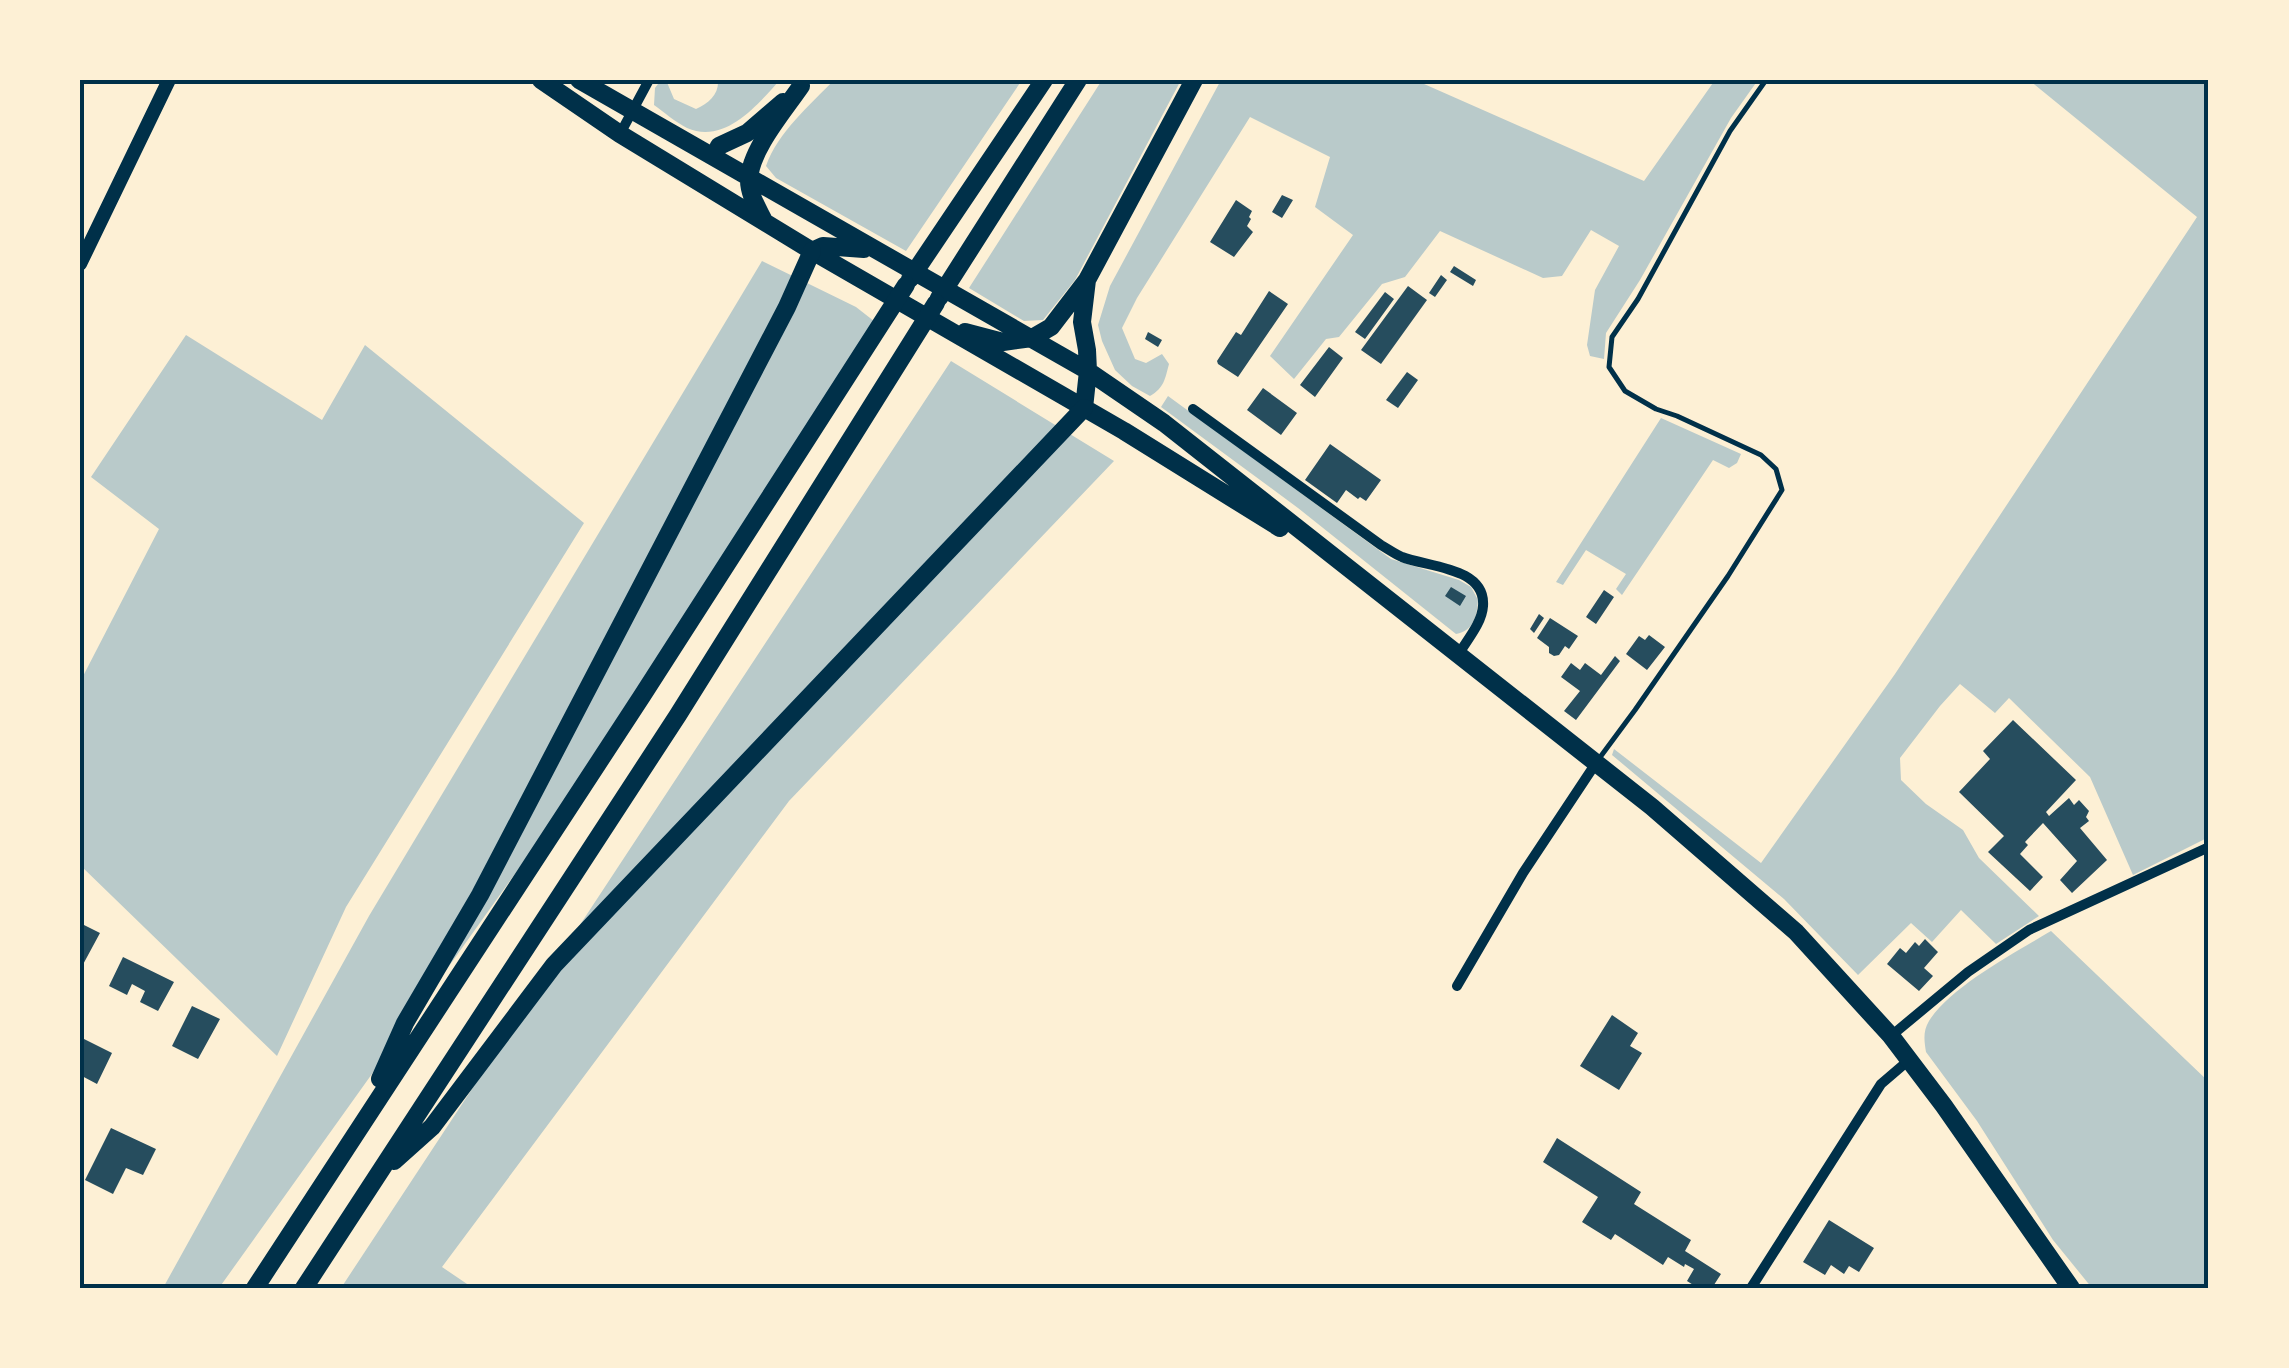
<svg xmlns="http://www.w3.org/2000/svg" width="2289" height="1368" font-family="'Alegreya Sans',sans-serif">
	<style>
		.green { fill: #b9caca }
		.building { fill: #264d5e }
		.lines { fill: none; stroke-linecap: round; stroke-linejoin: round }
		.service { stroke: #003049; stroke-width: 5 }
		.minor { stroke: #003049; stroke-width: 10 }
		.tertiary { stroke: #003049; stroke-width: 14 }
		.primary { stroke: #003049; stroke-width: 18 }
		.trunk { stroke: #003049; stroke-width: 18 }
		.neatline { fill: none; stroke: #003049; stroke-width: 4 }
	</style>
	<rect width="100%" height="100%" fill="#fdf0d5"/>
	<!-- green -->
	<path class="green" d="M661,80H666L674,99L696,109C709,103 719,94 718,80H780C758,104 725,145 687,128C675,122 664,112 654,105L655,88Z
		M834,80H1022L906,251L776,178L766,166C778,132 810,105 834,80Z
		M1102,80H1181L1075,280L1043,320L1024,321L969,288Z
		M1221,80H1415L1644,181L1715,80H1758L1731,118L1640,280L1606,333L1604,359L1590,356L1587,345L1595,290L1619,246L1591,230L1562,276L1543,278L1440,231L1405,277L1382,284L1339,337L1326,339L1294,379L1270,356L1353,235L1315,207L1330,157L1250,117L1137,298L1122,328L1135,359L1146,363L1162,354L1169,364C1165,379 1164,388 1150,396L1132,386L1115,370L1102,341L1098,325L1110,286Z
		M2029,80H2209V837L2133,875L2090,777L2009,698L1995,713L1960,684L1940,706L1900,758L1901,780L1926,804L1963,830L1979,858L2039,916L1996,944L1961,910L1932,942L1911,923L1858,975L1784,899L1612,755L1614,749L1761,863L1895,674L2197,217Z
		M762,261L856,307L879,325L642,696L219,1288H163L369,916Z
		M186,335L322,420L365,345L584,523L346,907L277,1056L80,865V682L159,529L91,477Z
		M951,361L1114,461L789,801L442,1267L473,1288H341Z
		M1168,396L1391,559L1459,580L1471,587L1478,600C1477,615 1474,631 1456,634L1298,508L1161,407Z
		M1661,418L1741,454L1737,463L1729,468L1713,460L1622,595L1616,589L1626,574L1586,550L1563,585L1556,582Z
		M2051,931L2209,1082V1288H2092L2053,1240L1977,1121L1926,1052C1924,1040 1923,1031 1929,1021C1950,987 2016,952 2051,931Z"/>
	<!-- building -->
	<path class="building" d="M1282,195L1293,200L1282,218L1272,212Z
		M1236,200L1252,211L1249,217L1251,219L1247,226L1253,232L1234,257L1210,242Z
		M1454,266L1476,280L1473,286L1450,272Z
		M1441,275L1447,280L1435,297L1429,293Z
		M1408,286L1427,300L1381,364L1361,350Z
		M1269,291L1288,304L1238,377L1218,364L1217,361L1236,332L1241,335Z
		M1385,292L1394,299L1365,339L1355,332Z
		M1148,332L1162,340L1158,347L1145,339Z
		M1329,347L1343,358L1315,397L1300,385Z
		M1407,372L1418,380L1398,408L1386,400Z
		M1263,388L1297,413L1281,435L1247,410Z
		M1330,444L1381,480L1366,501L1360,497L1358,499L1346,490L1337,503L1305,480Z
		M1451,587L1466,596L1460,606L1445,596Z
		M1604,590L1614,597L1596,624L1586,617Z
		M1539,614L1544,618L1534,633L1530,629Z
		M1550,618L1578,636L1569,649L1565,646L1559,655L1554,656L1549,653V647L1537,638Z
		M1649,635L1665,647L1647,670L1626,654L1639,636L1645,640Z
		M1615,656L1620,661L1576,720L1564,711L1580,691L1561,677L1571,663L1580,670L1585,663L1601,675Z
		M2013,720L2076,780L2046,812L2049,816L2069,798L2074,805L2079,800L2089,811L2086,817L2089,821L2080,828L2107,860L2072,893L2060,880L2077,861L2043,823L2025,842L2028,845L2020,854L2043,877L2030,891L1988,852L2004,836L1959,792L1990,759L1983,751Z
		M80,923L100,933L80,970Z
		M1925,939L1938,952L1924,968L1933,976L1919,991L1887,964L1900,948L1906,953L1915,942L1919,946Z
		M123,957L174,982L158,1011L140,1002L145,991L132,984L127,995L109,986Z
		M192,1006L220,1019L198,1059L172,1046Z
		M1612,1015L1638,1033L1630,1046L1642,1053L1619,1090L1580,1066Z
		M80,1037L112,1053L97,1084L80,1075Z
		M111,1128L156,1149L143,1175L126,1168L113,1194L85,1180Z
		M1557,1138L1641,1192L1634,1204L1691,1240L1685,1251L1721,1274L1712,1288H1698L1687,1281L1694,1269L1685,1264L1684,1267L1668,1257L1663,1265L1615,1234L1611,1240L1582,1222L1598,1197L1543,1162Z
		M1829,1220L1874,1248L1859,1272L1849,1266L1844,1274L1831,1265L1825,1275L1803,1262Z"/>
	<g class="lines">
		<!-- service -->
		<path class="service" d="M1598,760L1635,710L1728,576L1782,490L1776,469L1761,455L1677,416L1656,409L1625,391L1609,367L1612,337L1638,299L1730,131L1766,80"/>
		<!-- minor -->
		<path class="minor" d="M620,134L649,80
			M1193,409L1381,545C1388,549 1395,554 1402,557C1427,567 1486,567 1483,606C1482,623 1467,640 1458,655
			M1457,986L1523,873L1596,763
			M1891,1036L1968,972L2029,930L2209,847
			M1751,1288L1881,1084L1909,1060"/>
		<!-- tertiary -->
		<path class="tertiary" d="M80,264L169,80"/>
		<!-- primary -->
		<path class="primary" d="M541,80L620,134L812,251L1124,431L1280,528
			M579,80L1088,371L1164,423L1652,807L1796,932L1891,1036L1944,1106L2071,1288
			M714,156L719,146L747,133L783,102
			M763,219C757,207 749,194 749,180C750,150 784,111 801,86
			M812,251L823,246L864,249
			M910,279L1044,80
			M939,298L1078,80
			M965,332L1003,342L1032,338L1051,327L1087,280L1194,80
			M1084,408L1088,371L1087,350L1082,322L1087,280"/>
		<!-- trunk -->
		<path class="trunk" d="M380,1079L405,1023L480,895L787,307L812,251
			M394,1161L432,1127L554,965L1084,408
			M255,1288L642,696L906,285
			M304,1288L678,715L936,303"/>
	</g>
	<!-- border -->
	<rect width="2289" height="1368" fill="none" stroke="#fdf0d5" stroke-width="165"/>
	<rect x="82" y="82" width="2124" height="1204" class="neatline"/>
</svg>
